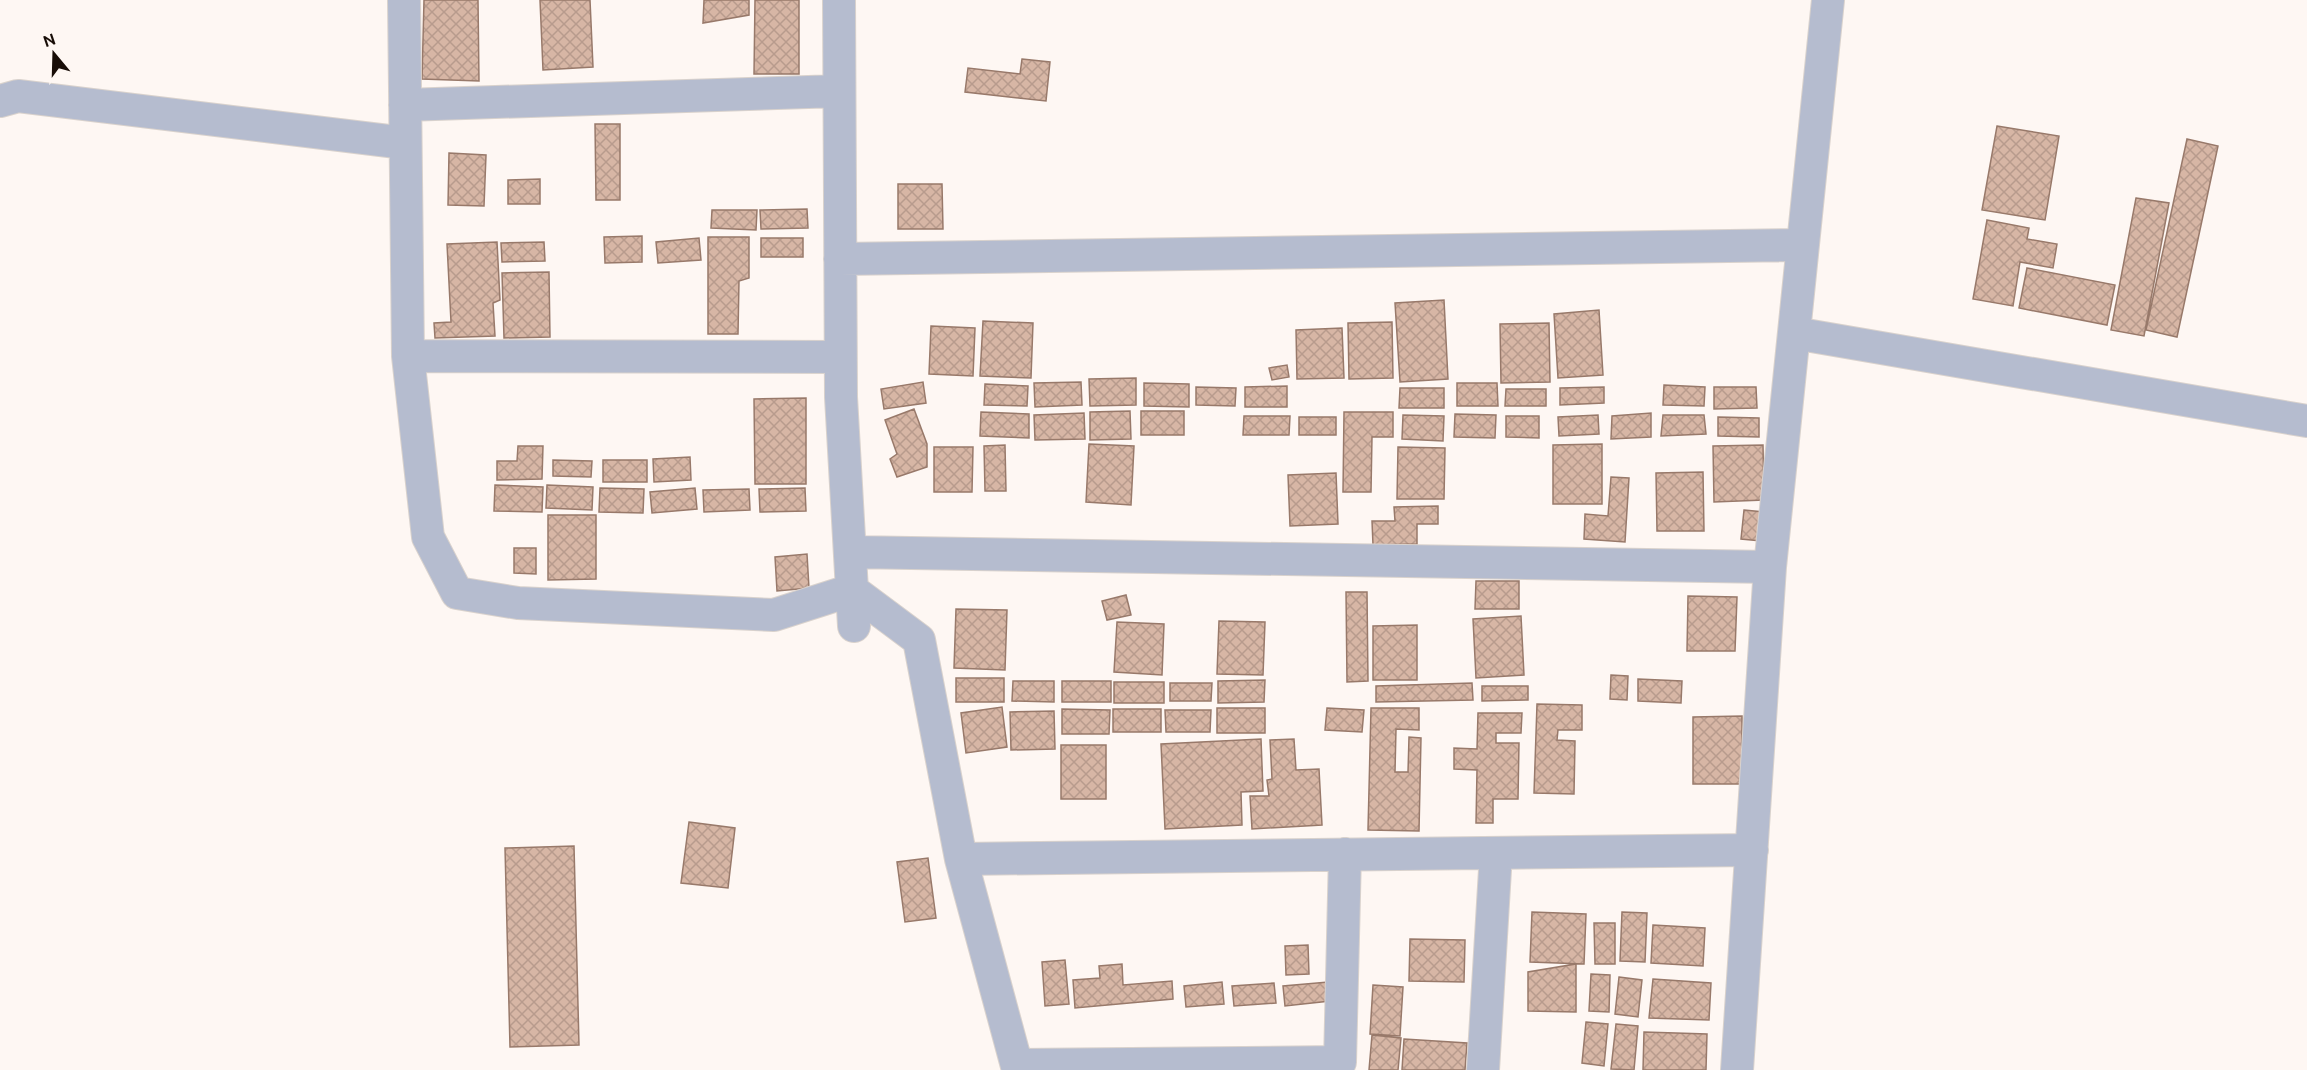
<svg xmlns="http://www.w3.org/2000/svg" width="2307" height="1070" font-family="Ubuntu,sans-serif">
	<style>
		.building { fill: url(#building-cross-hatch); stroke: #98796a; stroke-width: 1.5 }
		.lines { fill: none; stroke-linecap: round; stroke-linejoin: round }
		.minor-casing { stroke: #d9d2cd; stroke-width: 34 }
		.minor { stroke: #b5bccf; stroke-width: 32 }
	</style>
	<defs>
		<pattern id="building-cross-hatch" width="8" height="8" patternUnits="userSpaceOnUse" patternTransform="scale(1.5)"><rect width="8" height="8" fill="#d7b6a5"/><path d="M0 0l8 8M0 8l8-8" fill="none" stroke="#b89b8d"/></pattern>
	</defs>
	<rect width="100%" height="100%" fill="#fef7f3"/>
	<!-- building -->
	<path class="building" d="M424,0H478L479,81L422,79Z
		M540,0H590L593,67L543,70Z
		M704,0H749V15L703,23Z
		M755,0H799V74H754Z
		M1022,59L1050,62L1046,101L965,92L968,68L1020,74Z
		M595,124H620V200H596Z
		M1997,126L2059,136L2045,220L1982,210Z
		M2187,139L2218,146L2177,337L2146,330Z
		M449,153L486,155L484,206L448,205Z
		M540,179V204H508V180Z
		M898,184H942L943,229H898Z
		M2136,198L2169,203L2144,336L2111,330Z
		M807,209L808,228L761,229L760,210Z
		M712,210H757L756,230L711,228Z
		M1987,220L2029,228L2027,239L2057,244L2053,268L2020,262L2013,306L1973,299Z
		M642,236V262L605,263L604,237Z
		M708,237H749V278L739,281L738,334H708Z
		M699,238L701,260L658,263L656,242Z
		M761,238H803V257H761Z
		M497,242L500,300L493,303L495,336L435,338L434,323L451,322L447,244Z
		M544,242L545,261L502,262L501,243Z
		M2027,268L2115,285L2107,325L2019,308Z
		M549,272L550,337L504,338L502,273Z
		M1444,300L1448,379L1400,382L1395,303Z
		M1599,310L1603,375L1558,378L1554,314Z
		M983,321L1033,323L1031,378L980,376Z
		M1392,322L1393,378L1349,379L1348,323Z
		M1549,323L1550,382L1501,383L1500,324Z
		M931,326L975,328L973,376L929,374Z
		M1342,328L1344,378L1297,379L1296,330Z
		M1287,365L1289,377L1272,380L1269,368Z
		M1136,378V405L1090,406L1089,379Z
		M923,382L926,403L884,409L881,389Z
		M1081,382L1082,405L1035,407L1034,383Z
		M1144,383L1189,384V407L1144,406Z
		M1457,383H1497L1498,406H1457Z
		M985,384L1028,386L1027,406L984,405Z
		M1664,385L1705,387L1704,406L1663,405Z
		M1287,386V407H1245V387Z
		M1196,387L1236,388L1235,406L1196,405Z
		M1604,387V403L1560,405V388Z
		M1714,387H1756L1757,408L1714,409Z
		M1400,388H1444V408H1399Z
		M1506,389H1546V406H1505Z
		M806,398V484H755L754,399Z
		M914,409L927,444V467L897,477L890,459L897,454L885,420Z
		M1130,411L1131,439L1090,440V412Z
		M1141,411H1184V435H1141Z
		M981,412L1029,414V438L980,436Z
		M1344,412H1393V437H1372L1371,492H1343Z
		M1084,413L1085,439L1035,440L1034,415Z
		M1651,413V437L1611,439L1612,416Z
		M1455,414L1496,415L1495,438L1454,437Z
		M1403,415L1444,416L1443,441L1402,439Z
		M1598,415L1599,434L1559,436L1558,417Z
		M1663,415H1704L1706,434L1661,436Z
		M1244,416H1290L1289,435H1243Z
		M1506,416H1539V438L1506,437Z
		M1299,417H1336V435H1299Z
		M1718,417L1759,418V437L1718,436Z
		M1089,444L1134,446L1131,505L1086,502Z
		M1602,444V504H1553V445Z
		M1005,445L1006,491H985L984,446Z
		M1763,445L1764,500L1714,502L1713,446Z
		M518,446H543L542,479L497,480V461H517Z
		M934,447H973L972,492H934Z
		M1398,447L1445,448L1444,499H1397Z
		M690,457L691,480L654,482L653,459Z
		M553,460L592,461L591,477L553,476Z
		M603,460H647V482H603Z
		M1703,472L1704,531H1657L1656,473Z
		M1336,473L1338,524L1290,526L1288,475Z
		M1611,477L1629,478L1625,542L1584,539L1585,514L1608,516Z
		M495,485L543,487L542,512L494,511Z
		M547,485L593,487L592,510L546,508Z
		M600,488L644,489L643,513L599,512Z
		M695,488L697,509L652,513L650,492Z
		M805,488L806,511L760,512L759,489Z
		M749,489L750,510L704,512L703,490Z
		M1438,506V524H1417V544L1373,545L1372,521H1395L1394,507Z
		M1744,510L1764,512L1761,541L1741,539Z
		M548,515H596V579L548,580Z
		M514,548H536V574L514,573Z
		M807,554L809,588L777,591L775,557Z
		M1476,581H1519V609H1475Z
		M1346,592H1367L1368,681L1347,682Z
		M1126,595L1131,615L1107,620L1102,601Z
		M1688,596L1737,597L1735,651H1687Z
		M956,609L1007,610L1005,670L954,668Z
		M1521,616L1524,675L1476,678L1473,619Z
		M1219,621L1265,622L1263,675L1217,674Z
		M1117,622L1164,624L1162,675L1114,672Z
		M1417,625V680H1373V626Z
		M1611,675L1628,676L1627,700L1610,699Z
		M956,678H1004V702H956Z
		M1638,679L1682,681L1681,703L1638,701Z
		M1265,680L1264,702L1218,703V681Z
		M1013,681H1054V702L1012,701Z
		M1062,681H1111V702H1062Z
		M1114,682H1164V703H1114Z
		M1170,683H1212L1211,701H1170Z
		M1472,683L1473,700L1376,702V686Z
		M1482,686H1528V700L1482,701Z
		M1537,704L1582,705V730H1558L1557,740L1575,741L1574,794L1534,793Z
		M1002,707L1007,747L966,753L961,713Z
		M1217,708H1265V733H1217Z
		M1327,708L1364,710L1362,732L1325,730Z
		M1371,708H1419V730L1396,729L1395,772H1408L1409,737L1421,738L1419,831L1368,830Z
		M1062,709L1110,710L1109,734H1062Z
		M1113,709H1161V732H1113Z
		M1165,710H1211L1210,732H1166Z
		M1054,711L1055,749L1011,750L1010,712Z
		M1478,713H1522L1521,733H1496V743H1519L1518,799H1493V823H1476L1477,770L1454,769V748L1477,749Z
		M1742,716V784H1693V717Z
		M1261,739L1263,791L1241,792L1242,825L1165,829L1161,744Z
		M1294,739L1296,770L1319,769L1322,825L1252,829L1250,796H1269L1267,780L1272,779L1270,740Z
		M1061,745H1106V799H1061Z
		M689,822L735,828L728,888L681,883Z
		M574,846L579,1045L510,1047L505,848Z
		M928,858L936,918L905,922L897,862Z
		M1532,912L1586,914L1584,964L1530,962Z
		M1622,912L1647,913L1645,962L1620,961Z
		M1594,923H1615V964H1595Z
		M1653,925L1705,928L1703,966L1651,963Z
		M1410,939L1465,940L1464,982L1409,981Z
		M1308,945L1309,974L1286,975L1285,946Z
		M1065,960L1069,1004L1045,1006L1042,962Z
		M1122,964L1123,985L1172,981L1173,999L1075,1008L1073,980L1100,978L1099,966Z
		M1576,964V1012L1528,1011V972Z
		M1591,974L1610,975L1609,1012L1589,1011Z
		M1619,977L1642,980L1638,1017L1615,1014Z
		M1653,979L1711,983L1709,1020L1649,1018Z
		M1222,982L1224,1004L1186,1007L1184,986Z
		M1328,982L1330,1001L1285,1006L1283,986Z
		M1274,983L1276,1003L1234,1006L1232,986Z
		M1373,985L1403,987L1400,1036L1370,1034Z
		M1586,1022L1608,1024L1604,1066L1582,1063Z
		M1616,1024L1638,1026L1634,1070L1611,1069Z
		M1644,1032L1707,1034L1706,1070H1643Z
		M1372,1035L1401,1038L1398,1070H1369Z
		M1404,1039L1467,1043L1465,1070H1402Z"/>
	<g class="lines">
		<defs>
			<path id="minor" d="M404,0L408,356L428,537L457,593L518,603L774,615L852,590L919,640L961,859L1018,1070
				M839,0L841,397L854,626
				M0,101L18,96L405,143
				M405,105L839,91
				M840,259L1803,245
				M1794,333L2307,421
				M408,356L840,357
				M850,552L1770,567
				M961,859L1752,850
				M1017,1065L1340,1062L1345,854
				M1483,1070L1496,853
				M1737,1070L1770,567L1828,0"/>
		</defs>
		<!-- minor casing -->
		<use href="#minor" class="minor-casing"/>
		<!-- minor -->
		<use href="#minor" class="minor"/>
	</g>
	<!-- north arrow -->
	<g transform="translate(54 54) rotate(341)" stroke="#fef7f3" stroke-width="4.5" paint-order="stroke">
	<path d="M0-4.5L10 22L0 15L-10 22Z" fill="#180d07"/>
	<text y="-9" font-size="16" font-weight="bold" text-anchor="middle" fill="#180d07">N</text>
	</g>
</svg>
